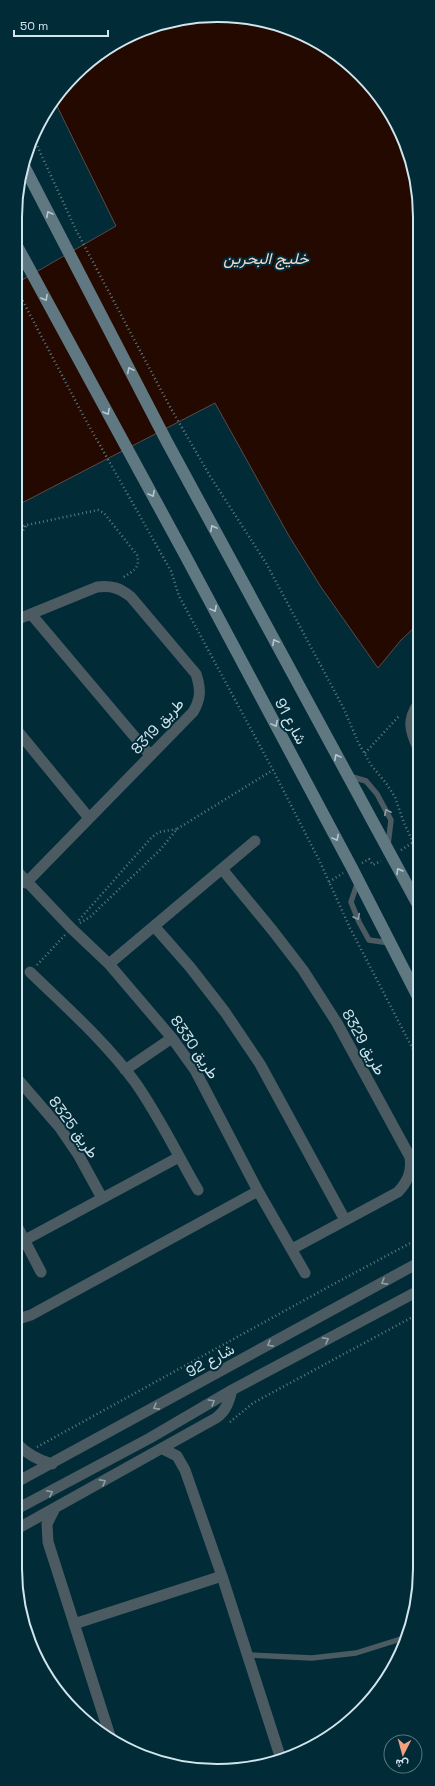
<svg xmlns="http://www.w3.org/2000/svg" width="435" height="1786" font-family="'Space Grotesk',Vazirmatn,sans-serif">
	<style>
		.water { fill: #240901; stroke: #584b48 }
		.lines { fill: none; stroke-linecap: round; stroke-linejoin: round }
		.path { stroke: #5c7c87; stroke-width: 2.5; stroke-dasharray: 1 3; stroke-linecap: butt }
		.lane { stroke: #4b5b61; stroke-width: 5.5 }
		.street { stroke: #4b5b61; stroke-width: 11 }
		.secondary { stroke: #5f7882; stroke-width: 12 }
		.oneway { stroke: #b4cad2 }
		.oneway2 { stroke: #8ea0a7 }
		.labels { text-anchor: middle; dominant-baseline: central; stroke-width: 4; stroke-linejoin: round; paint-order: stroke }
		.street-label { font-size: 15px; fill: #d1e5ed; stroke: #022b38 }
		.water-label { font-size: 16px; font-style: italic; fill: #f1d8ce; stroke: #022b38 }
		.rim { fill: none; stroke: #d1e5ed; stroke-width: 2 }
	</style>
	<rect width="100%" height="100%" fill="#022b38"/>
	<!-- water -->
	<path class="water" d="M244,17L307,36L361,74L399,128L418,191V624L401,640L378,668L321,587L289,536L215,403L16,506L17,283L116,226L55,102L94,57L165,22Z"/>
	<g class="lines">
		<!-- path -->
		<path class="path" d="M34,139L76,230L170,407L210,476L266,563L344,709L358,742L371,765L386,783L395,797L404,823L418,853
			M17,290L84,417L171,571L179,596L273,770L320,862L350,928L418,1059
			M16,529L27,525L98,510L104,513L137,555C141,568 132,572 122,578
			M16,540L27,525
			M365,753L400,715
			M401,850L412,843
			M362,863L369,859L373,865L381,861
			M329,882L343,873
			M79,920L152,837L159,832L177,829
			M80,923L90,917L160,850L177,829L273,770
			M37,965L65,935
			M16,987L22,980
			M230,1422L253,1403L418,1314
			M37,1447L330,1286L418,1239"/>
		<!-- lane -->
		<path class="lane" d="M349,776L366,781L377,794L391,820L388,845
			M358,881L351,902L359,922L369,940L390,943
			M248,1655L312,1658L356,1653L404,1638"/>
		<!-- street -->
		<path class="street" d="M31,614L150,755
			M16,620L97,587C111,585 120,588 131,597L196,674C201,689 201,699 193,712L26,883
			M16,729L89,818
			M418,748C410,731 407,720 418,704
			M222,869L273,931L303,970L337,1023L410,1157C412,1172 408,1181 398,1192L292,1249
			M16,870L71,928L109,964L172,1038L195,1070L258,1191L305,1273
			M154,926L190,967L225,1012L260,1064L345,1220
			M109,964L255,841
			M30,972C66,1007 105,1041 135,1082C159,1116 177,1154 198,1190
			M125,1070L172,1038
			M16,1077L60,1128L79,1156L102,1198
			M15,1222L41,1272
			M25,1240L179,1157
			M15,1320L31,1315L258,1191
			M16,1443C27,1454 37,1460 52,1464
			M163,1449L177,1456L185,1470L222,1576L281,1759
			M15,1475L17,1457L15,1442
			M15,1483L418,1263
			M15,1510L150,1438L232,1390L418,1291
			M54,1510L47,1524L48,1542L110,1736
			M15,1530L216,1418C226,1411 229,1402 232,1390
			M74,1624L222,1576"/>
		<!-- secondary -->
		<path class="secondary" d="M25,168L167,442L418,905
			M17,246L185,555L352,868L418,997"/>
	</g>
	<!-- one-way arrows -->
	<defs><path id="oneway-chevron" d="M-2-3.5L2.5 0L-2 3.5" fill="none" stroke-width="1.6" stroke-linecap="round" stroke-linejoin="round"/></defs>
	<g class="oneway">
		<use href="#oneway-chevron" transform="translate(49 214) rotate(-118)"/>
		<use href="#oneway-chevron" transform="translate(45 298) rotate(61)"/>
		<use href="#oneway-chevron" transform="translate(130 370) rotate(-117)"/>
		<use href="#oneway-chevron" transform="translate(107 412) rotate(61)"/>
		<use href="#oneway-chevron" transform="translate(152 494) rotate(62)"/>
		<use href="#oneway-chevron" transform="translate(213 528) rotate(-118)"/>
		<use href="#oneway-chevron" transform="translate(214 609) rotate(62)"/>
		<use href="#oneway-chevron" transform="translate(275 642) rotate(-118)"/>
		<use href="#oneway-chevron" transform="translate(275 724) rotate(62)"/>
		<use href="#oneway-chevron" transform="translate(337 757) rotate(-118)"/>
		<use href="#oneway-chevron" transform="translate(336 838) rotate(62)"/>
		<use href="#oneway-chevron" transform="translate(399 871) rotate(-120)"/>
	</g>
	<g class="oneway2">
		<use href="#oneway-chevron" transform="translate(387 812) rotate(-118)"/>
		<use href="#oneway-chevron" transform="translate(357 917) rotate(63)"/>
		<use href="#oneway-chevron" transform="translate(384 1282) rotate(151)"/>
		<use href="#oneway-chevron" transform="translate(326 1340) rotate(-28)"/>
		<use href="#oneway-chevron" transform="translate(270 1344) rotate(151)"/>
		<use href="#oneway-chevron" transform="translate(212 1402) rotate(-31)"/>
		<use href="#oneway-chevron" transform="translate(156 1407) rotate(151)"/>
		<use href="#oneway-chevron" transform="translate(103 1482) rotate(-29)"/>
		<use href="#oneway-chevron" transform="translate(50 1493) rotate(-27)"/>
	</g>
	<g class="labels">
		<!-- street labels -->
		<g class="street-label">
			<text transform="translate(291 721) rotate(62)">شارع 91</text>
			<text transform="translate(157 726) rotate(-47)">طريق 8319</text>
			<text transform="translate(364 1042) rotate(61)">طريق 8329</text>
			<text transform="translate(195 1047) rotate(56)">طريق 8330</text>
			<text transform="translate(74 1127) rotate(54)">طريق 8325</text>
			<text transform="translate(210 1360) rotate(-29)">شارع 92</text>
		</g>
		<!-- water labels -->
		<g class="water-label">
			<text x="266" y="258">خليج البحرين</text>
		</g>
	</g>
	<!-- crop -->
	<path d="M0 0H435V1786H0ZM217 22H218A195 195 0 0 1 413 217V1569A195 195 0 0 1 218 1764H217A195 195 0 0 1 22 1569V217A195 195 0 0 1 217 22Z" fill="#022b38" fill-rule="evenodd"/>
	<path class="rim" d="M217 22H218A195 195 0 0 1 413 217V1569A195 195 0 0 1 218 1764H217A195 195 0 0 1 22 1569V217A195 195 0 0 1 217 22Z"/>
	<!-- north arrow -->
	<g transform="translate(403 1754) rotate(186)"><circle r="19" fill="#022b38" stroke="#557580"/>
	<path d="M0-3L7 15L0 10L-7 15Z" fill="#f2a07f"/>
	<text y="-6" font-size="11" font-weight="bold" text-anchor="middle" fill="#d1e5ed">ش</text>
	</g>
	<!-- scale -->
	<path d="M14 30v6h94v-6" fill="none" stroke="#d1e5ed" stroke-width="2"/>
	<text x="20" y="30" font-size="12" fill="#d1e5ed" stroke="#022b38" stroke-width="3" paint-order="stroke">50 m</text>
</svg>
